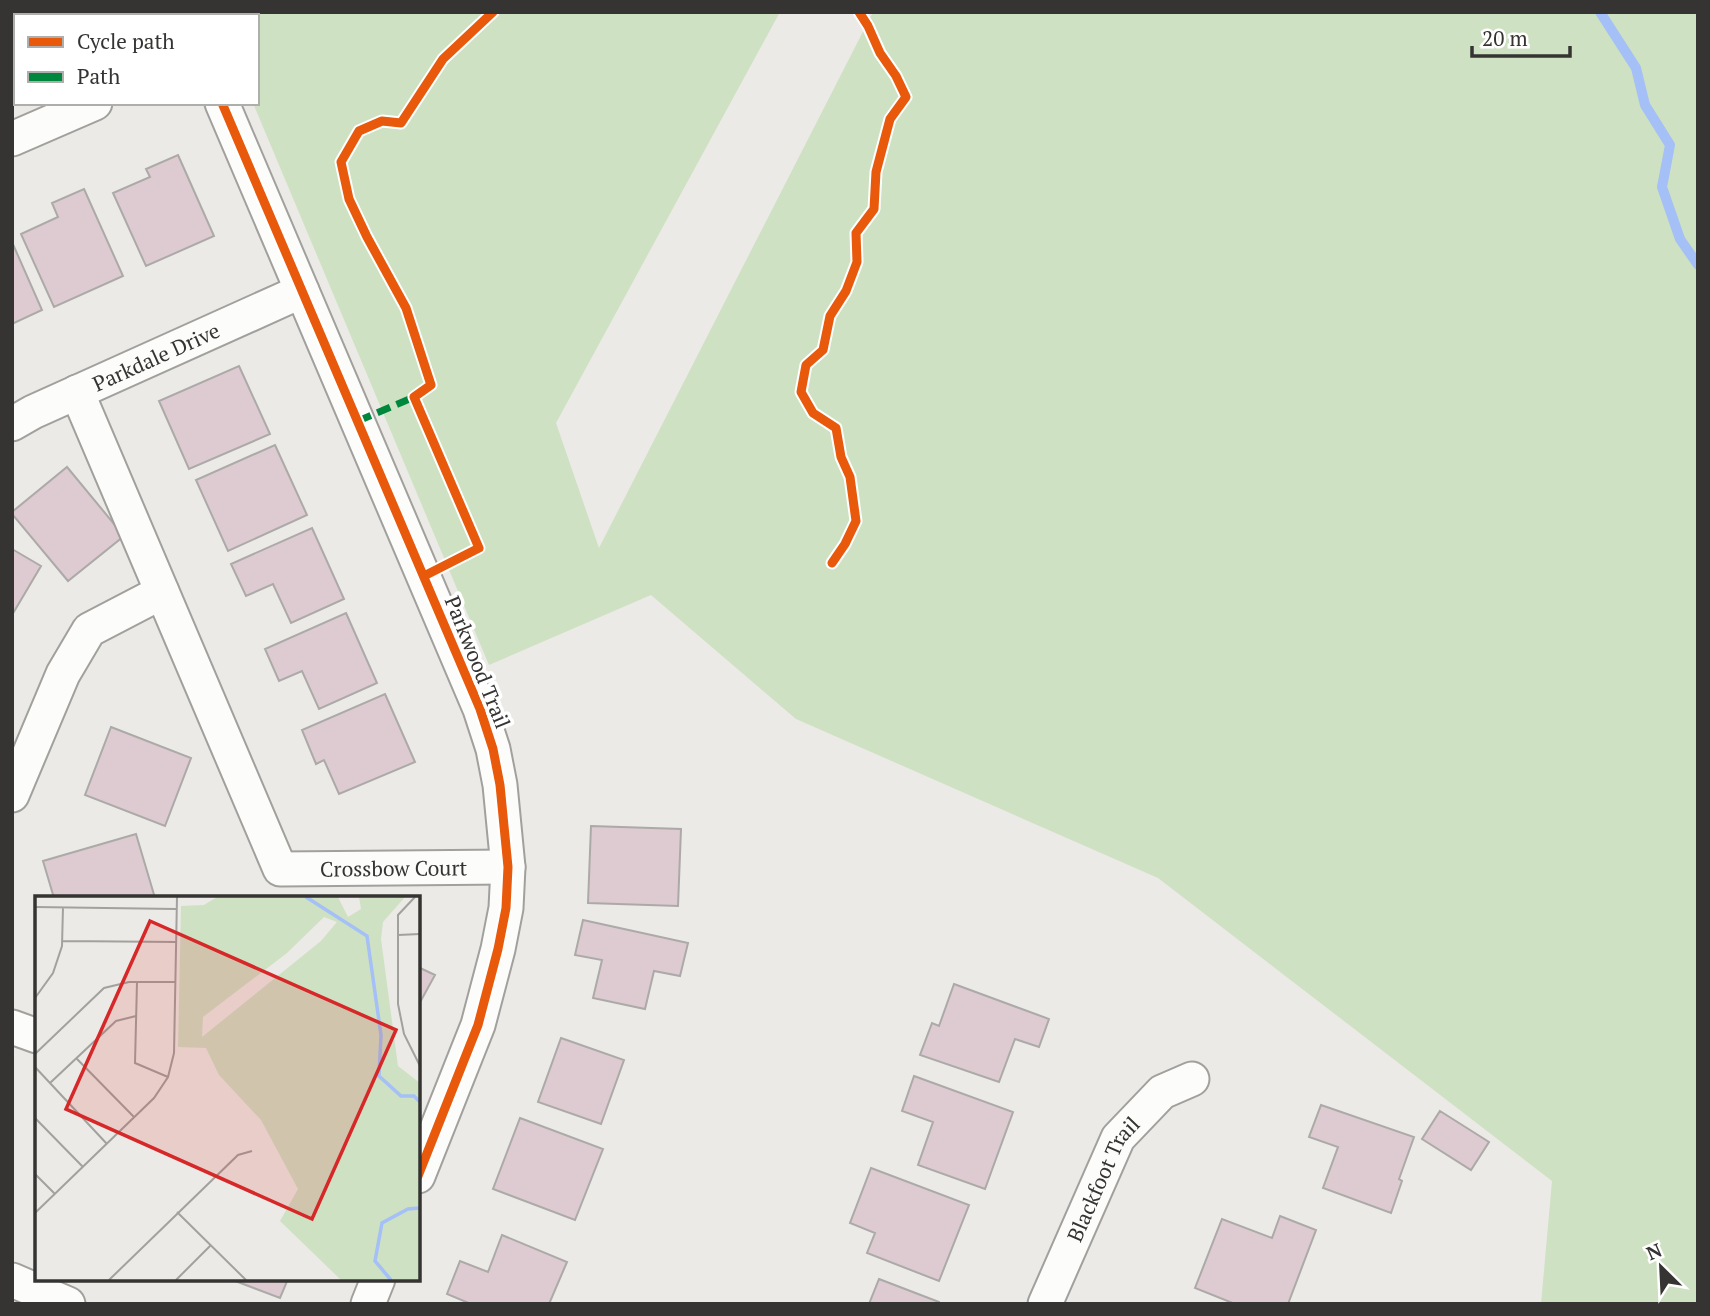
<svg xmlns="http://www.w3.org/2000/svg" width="1710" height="1316" font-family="'PT Serif',serif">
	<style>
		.green { fill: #cfe1c3 }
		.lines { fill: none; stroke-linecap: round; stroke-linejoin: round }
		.stream { stroke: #a4c0f6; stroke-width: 10 }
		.building { fill: #ddcbd1; stroke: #acaaa8; stroke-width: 2 }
		.minor-casing { stroke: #a1a09d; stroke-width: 37 }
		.minor { stroke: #fcfcfb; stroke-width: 33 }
		.quiet { stroke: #00873e; stroke-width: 7; stroke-dasharray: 14 7; stroke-linecap: butt }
		.cycleway-casing { stroke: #fff; stroke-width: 13 }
		.cycleway { stroke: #e8590c; stroke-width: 9 }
		.labels { text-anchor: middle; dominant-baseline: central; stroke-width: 7; stroke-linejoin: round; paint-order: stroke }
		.street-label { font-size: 21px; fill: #353432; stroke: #fff }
		.inset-river { fill: none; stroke: #a4c0f6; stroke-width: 3.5 }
		.inset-road { fill: none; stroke: #a2a19e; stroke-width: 2 }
		.view { fill: #d62828; fill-opacity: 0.15; stroke: #d62828; stroke-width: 3.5 }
		.inset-edge { fill: none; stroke: #353432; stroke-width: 3.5 }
	</style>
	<rect width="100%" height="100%" fill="#ebeae6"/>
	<!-- green -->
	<path class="green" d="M214,12H780L556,423L599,548L873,12H1695L1698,16V1304H1541L1552,1181L1158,878L796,719L651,595L489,665L253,103H257V16H216Z"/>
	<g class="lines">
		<!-- stream -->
		<path class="stream" d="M1600,12L1636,68L1645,105L1670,145L1662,187L1680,239L1698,265"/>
	</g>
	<!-- building -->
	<path class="building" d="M31,12H114L115,16H33Z
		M12,29L16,37V71L12,73Z
		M178,155L214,236L146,266L113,193L150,177L146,169Z
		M84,189L123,276L54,307L21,234L58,217L52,203Z
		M12,242L42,310L12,324Z
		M239,366L270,434L189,469L159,401Z
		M275,445L307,515L228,551L196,480Z
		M67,467L124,536L68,581L12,514V512Z
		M312,528L344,599L291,623L273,584L246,596L231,564Z
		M12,549L41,566L12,615Z
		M346,613L377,683L319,709L302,671L279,681L265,649Z
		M385,694L415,762L339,794L324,760L316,764L302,730Z
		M111,727L191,758L165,826L85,795Z
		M591,826L681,829L678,906L588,903Z
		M136,834L155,898H54L43,861Z
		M583,920L688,943L680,976L654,971L645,1009L593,998L602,960L575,955Z
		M418,967L435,975L418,1006Z
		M954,984L1049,1019L1039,1047L1015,1039L999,1082L920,1055L932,1023L939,1026Z
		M561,1038L624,1060L601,1124L538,1102Z
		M914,1076L1013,1112L985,1189L918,1165L933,1122L902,1111Z
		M1321,1105L1414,1137L1399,1179L1402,1181L1391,1213L1323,1188L1338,1147L1309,1137Z
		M1440,1111L1489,1142L1471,1170L1422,1139Z
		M520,1118L603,1149L575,1220L493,1189Z
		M871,1168L969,1205L939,1281L867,1253L875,1233L850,1223Z
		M1280,1216L1316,1230L1288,1304H1235L1195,1288L1222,1219L1272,1238Z
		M502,1235L567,1262L549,1304H471L447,1294L460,1261L488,1272Z
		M230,1279H288L280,1298Z
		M879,1279L939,1302V1304H869Z"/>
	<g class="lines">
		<defs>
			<g id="minor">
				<path d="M183,12L184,16"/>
				<path d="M222,103L480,709L493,749L500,785L508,867L506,908L498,949L478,1025L418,1176"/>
				<path d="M12,139L95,103"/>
				<path id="s1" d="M77,392L280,869L508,867"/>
				<path id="s2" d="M12,424L33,412L302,291"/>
				<path d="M12,795L63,674L89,630L162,592"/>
				<path d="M12,1027L37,1036"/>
				<path d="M12,1280L68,1304"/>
				<path d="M368,1304L378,1279"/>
				<path id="s3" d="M1045,1304L1118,1138L1162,1092L1192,1079"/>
			</g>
		</defs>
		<!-- minor casing -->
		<use href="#minor" class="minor-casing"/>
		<!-- minor -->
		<use href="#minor" class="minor"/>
		<!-- quiet -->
		<path class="quiet" d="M358,421L414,397"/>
		<defs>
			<path id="cycleway" d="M222,103L480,709L493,749L500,785L508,867L506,908L498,949L478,1025L418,1176
				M832,563L845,544L856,521L850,477L841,457L836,428L813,413L801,392L806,365L823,350L830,316L846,291L857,262L856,233L874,209L876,172L890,119L906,97L896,76L880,53L868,26L859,12
				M424,576L479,548L414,397L431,385L406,308L367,237L349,199L341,162L359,131L382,121L401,123L443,59L493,12"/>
		</defs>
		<!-- cycleway casing -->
		<use href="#cycleway" class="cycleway-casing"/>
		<!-- cycleway -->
		<use href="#cycleway" class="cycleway"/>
	</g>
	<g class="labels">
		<!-- street labels -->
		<g class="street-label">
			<text stroke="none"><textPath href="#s2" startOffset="159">Parkdale Drive</textPath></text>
			<text transform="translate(478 662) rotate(68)">Parkwood Trail</text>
			<text stroke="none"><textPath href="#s1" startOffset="632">Crossbow Court</textPath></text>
			<text stroke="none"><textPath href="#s3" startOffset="138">Blackfoot Trail</textPath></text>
		</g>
	</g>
	<!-- overview -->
	<g transform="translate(35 896)">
		<rect width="385" height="385" fill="#ebeae6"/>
		<path d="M182,1H303L313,21L326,13L324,1H370L348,26L346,43L363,170L385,187V384H306L245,325L263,293L226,224L184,179L171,152L143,151L146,10L169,9ZM289,21L302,26L286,45L167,141L168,121L252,57Z" fill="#cfe1c3" fill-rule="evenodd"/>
		<path class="inset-river" d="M271,1L332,40L346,139L344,180L366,200H379L385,206M356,384L340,365L347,327L373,313L385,312"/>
		<path class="inset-road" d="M380,1L363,19V108L369,138L385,170M0,11L141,13M363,39L385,38M28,45L141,46M102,86L100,167L133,181M0,102L18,77L27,50L28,11M0,158L69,92L94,86H140M42,163L99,221M0,171L72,248M15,187L81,125L101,120M0,222L48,271M0,278L20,298M142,316L211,384M0,317L119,202L133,181L139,157L142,1M74,384L203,259L217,255M141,384L176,349"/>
		<path class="view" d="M115,25L361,134L277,323L31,213Z"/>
		<rect width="385" height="385" class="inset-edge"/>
	</g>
	<!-- border -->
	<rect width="1710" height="1316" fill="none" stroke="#353432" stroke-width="28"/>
	<!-- legend -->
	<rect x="14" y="14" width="245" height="91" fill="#ffffff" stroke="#aeaead" stroke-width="2"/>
	<rect x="28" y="37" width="35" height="10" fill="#e8590c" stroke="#aeaead" stroke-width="2"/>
	<text x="77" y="49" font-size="21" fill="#353432">Cycle path</text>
	<rect x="28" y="72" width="35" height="10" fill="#00873e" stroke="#aeaead" stroke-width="2"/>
	<text x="77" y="84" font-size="21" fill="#353432">Path</text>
	<!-- north arrow -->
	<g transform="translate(1661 1267) rotate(336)" stroke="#ffffff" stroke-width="5" paint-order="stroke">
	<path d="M0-5L12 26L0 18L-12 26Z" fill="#353432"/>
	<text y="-10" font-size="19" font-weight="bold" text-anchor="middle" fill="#353432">N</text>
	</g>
	<!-- scale -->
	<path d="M1472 46v10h98v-10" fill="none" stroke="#353432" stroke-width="3.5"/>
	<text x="1482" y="46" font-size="21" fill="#353432" stroke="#ffffff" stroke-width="5" paint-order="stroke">20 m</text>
</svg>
